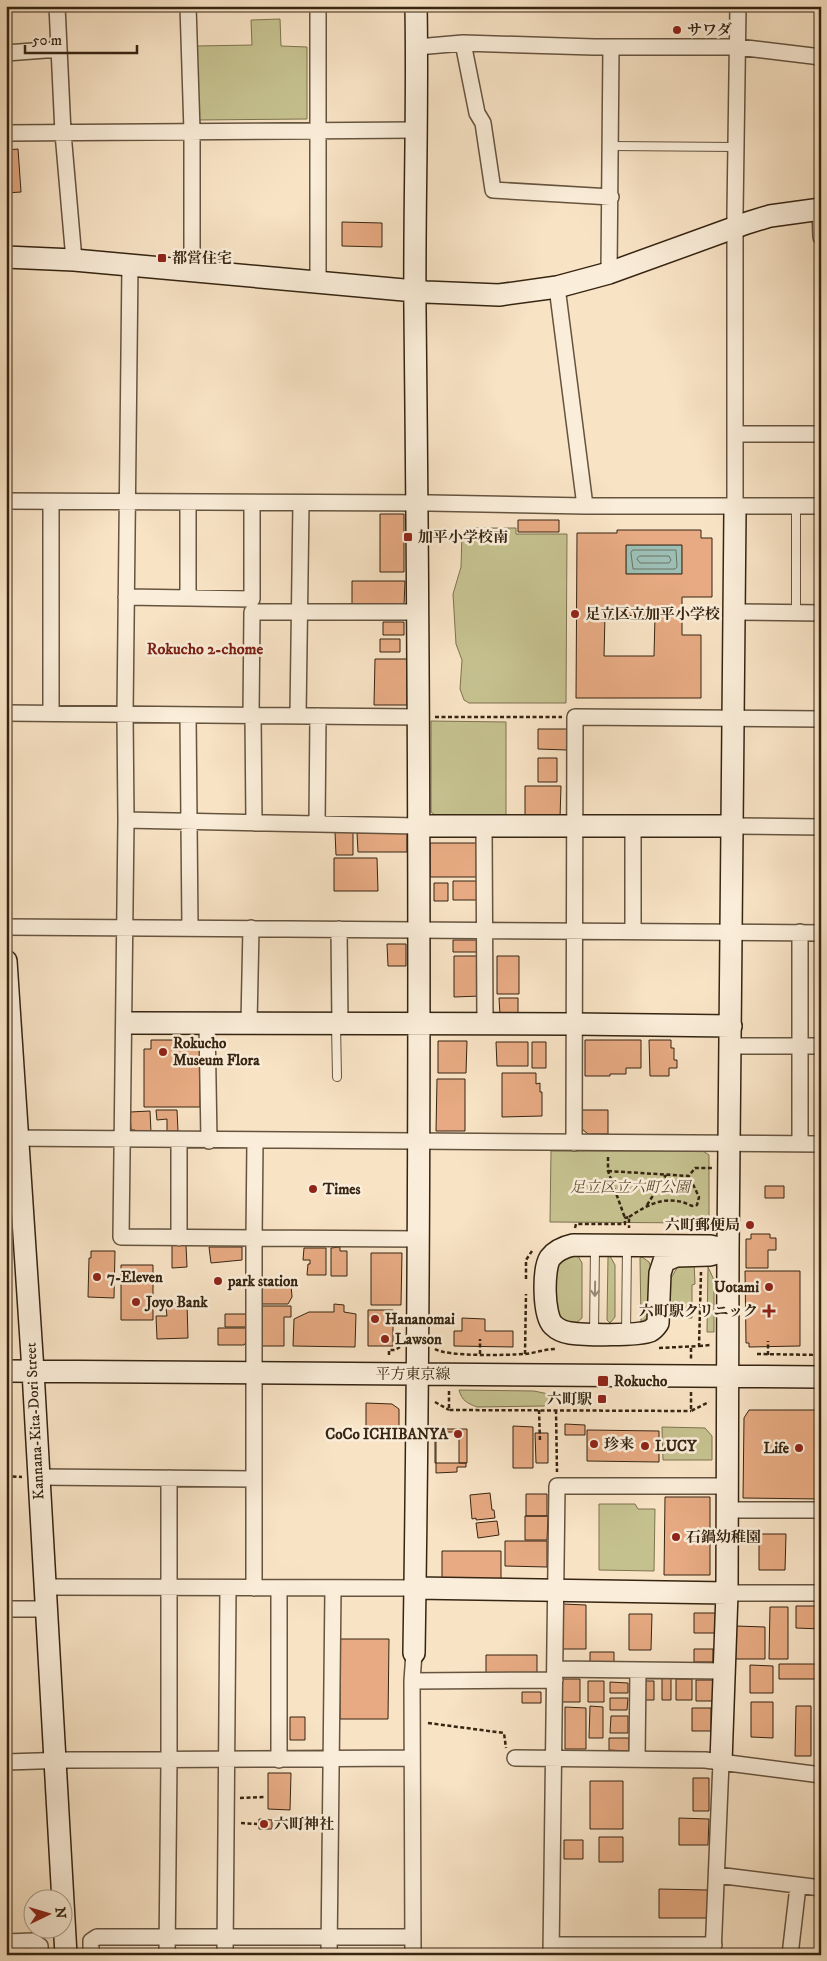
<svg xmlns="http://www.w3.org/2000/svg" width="827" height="1961" font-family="'IM FELL DW Pica','Noto Serif JP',serif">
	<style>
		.green { fill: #c5c18f; stroke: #7e7350 }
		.water { fill: #9dbeb4; stroke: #748173 }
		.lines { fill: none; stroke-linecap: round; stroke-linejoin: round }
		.shore { stroke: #6a7263; stroke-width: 1 }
		.building { fill: #e7aa82; stroke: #362512; fill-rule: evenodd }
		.lane-casing { stroke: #66543f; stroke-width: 10 }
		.street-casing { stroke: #66543f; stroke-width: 18 }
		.secondary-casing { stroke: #362512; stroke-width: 24 }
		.path { stroke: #362512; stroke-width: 2.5; stroke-dasharray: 4 2.5; stroke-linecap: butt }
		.lane { stroke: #faedd9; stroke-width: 8 }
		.street { stroke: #faedd9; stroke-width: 15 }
		.secondary { stroke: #faedd9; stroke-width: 21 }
		.oneway { stroke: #988976 }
		.poi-dot { fill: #8f2418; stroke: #faedd9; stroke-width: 2 }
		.labels { text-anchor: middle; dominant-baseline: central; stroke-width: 5; stroke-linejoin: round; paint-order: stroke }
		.poi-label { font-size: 15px; font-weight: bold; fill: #362512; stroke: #faedd9; text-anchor: start }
		.park-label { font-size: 15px; font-style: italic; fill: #5a4c31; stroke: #faedd9 }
		.street-label { font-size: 15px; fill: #362512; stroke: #faedd9 }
		.neighbourhood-label { font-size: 16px; font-weight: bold; fill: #7a1f14; stroke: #faedd9 }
	</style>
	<rect width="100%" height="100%" fill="#f8e3c5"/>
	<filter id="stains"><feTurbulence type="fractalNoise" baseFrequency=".004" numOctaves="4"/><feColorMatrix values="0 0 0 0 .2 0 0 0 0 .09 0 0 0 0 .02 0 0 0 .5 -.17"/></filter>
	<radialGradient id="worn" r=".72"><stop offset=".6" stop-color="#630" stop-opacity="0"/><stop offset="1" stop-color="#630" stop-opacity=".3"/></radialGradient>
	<!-- green -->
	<path class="green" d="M280,19L281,46L307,47V119L198,120L196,46L252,45L251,20Z
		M468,528H516V534H567L566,703H469L464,700L460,689L462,660L456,644L453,594L461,567L462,533Z
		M431,721L506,722V815H435L431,812Z
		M551,1151H703L709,1155V1218L702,1223L550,1222Z
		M572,1256H578L582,1263V1318L576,1323C571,1322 566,1322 562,1318C554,1310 552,1274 559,1265C562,1260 567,1258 572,1256Z
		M610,1256L615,1265V1317L610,1323L607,1320L608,1257Z
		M642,1257L649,1262L651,1268L649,1317L641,1322L640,1258Z
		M694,1262L695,1284L692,1285V1318H688V1308H670V1280L678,1266Z
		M708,1267L714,1280V1332H707Z
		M459,1390L534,1391L558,1396L544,1406L477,1407C467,1403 462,1401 459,1390Z
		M662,1427L705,1428L712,1436V1460H663Z
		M599,1504H635L638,1509H655L654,1571L599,1570Z"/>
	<!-- water -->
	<path class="water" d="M626,545H682V574H626Z"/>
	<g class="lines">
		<!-- shore -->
		<path class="shore" d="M633,550H676L677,567L675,569H633L631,553Z
			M640,556H669L671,560L669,563H640L637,559Z"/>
	</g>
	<!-- building -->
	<path class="building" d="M6,80H8L11,123H6Z
		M18,149L21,192L6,193V150Z
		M342,222L382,223V247L342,246Z
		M380,514H404V572H380Z
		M518,520H559V532H518Z
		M617,530H701V538H712V597H682V635H701V698H576L577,533H617ZM626,545H682V574H626ZM605,615L655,616L654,656H604Z
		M352,581H405L404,606H352Z
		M383,622H404V635H383Z
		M380,639H400V652H380Z
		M375,659H407V705H374Z
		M538,729H568L567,750L538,749Z
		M538,758H557V782H538Z
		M525,786H561L560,818H525Z
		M335,832H353V855H336Z
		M357,833H407V852H358Z
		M430,843H477V877H430Z
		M334,858H377L378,891H334Z
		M453,881H477V900H453Z
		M434,883H448V901H434Z
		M453,940H479V952H453Z
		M387,944H406V966H388Z
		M454,956H480L481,996L454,997Z
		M497,956H519V994H497Z
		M499,998H518V1015H500Z
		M151,1040H187V1049H200V1107H144V1049H151Z
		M585,1040H641V1068H626V1074H610V1076H585Z
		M649,1040H671V1048H674V1060H677V1068H669V1076H650Z
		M438,1041H467L466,1073H438Z
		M496,1042H528V1066H497Z
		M532,1042H546V1068H532Z
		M502,1073H536V1084L540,1083V1092H542V1116L502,1117Z
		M437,1079H465V1131H436Z
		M156,1110H177L178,1131H167V1119L157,1120Z
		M582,1110H608V1134H588L582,1129Z
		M150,1111L151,1132L135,1133V1130H131L130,1112Z
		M816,1158H821V1180H816Z
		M765,1186H784V1198H765Z
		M751,1234H770V1238H776V1250H768V1268H746V1239H751Z
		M172,1245H186L187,1267L172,1268Z
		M209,1247H242V1260L211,1263Z
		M340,1247V1251H347V1276H331V1248Z
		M304,1248H326V1275H307L308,1264H310V1260H303Z
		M91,1251H115L114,1298L88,1297L89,1258H91Z
		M371,1253H402L401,1305H371Z
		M121,1265H153V1320H121Z
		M745,1271H800V1346L749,1347V1343H746Z
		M261,1284H291L292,1297L288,1304H261Z
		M171,1303H187L188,1338L157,1339L156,1316H167L166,1308H171Z
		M334,1304L344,1305V1312L356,1314L355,1347L293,1346L294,1319L309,1312H334Z
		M261,1306H291V1317H284V1346H262Z
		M671,1308L687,1309V1317H671Z
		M368,1310H393V1346H368Z
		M225,1314H246L247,1327H225Z
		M462,1318L485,1319V1331H513V1347L454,1346V1331H462Z
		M218,1328H246L247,1341L244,1345H218Z
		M366,1403L392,1404L399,1409V1439L366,1438Z
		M749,1410H821V1499L743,1498L744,1418Z
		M565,1424L585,1425V1435H565Z
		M513,1426L533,1427V1468H513Z
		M435,1429H467V1463H435Z
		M587,1430L659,1431V1462L587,1461Z
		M436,1432H455V1435H459V1463H466V1467H457V1472L436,1473Z
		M535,1433H548V1463H536Z
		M490,1493L492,1510H494L495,1518L476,1520V1518L472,1519L470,1495Z
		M526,1494H547V1516H526Z
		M665,1497H710V1575H664Z
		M525,1516H548L547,1540H525Z
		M497,1521L499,1535L478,1538L476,1523Z
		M759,1534H786L785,1570H759Z
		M505,1541H547V1567L505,1566Z
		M442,1551H501V1580L442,1579Z
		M563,1604L586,1605V1649H562Z
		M796,1606H821V1629L796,1628Z
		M770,1607H788V1659H769Z
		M694,1613H717V1633H694Z
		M629,1614H652L651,1650H629Z
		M736,1626L765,1627V1659H735Z
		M340,1639H389L388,1719H340Z
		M694,1649H713V1662H694Z
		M590,1652H614V1666H590Z
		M486,1655H537V1676H486Z
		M779,1664H819V1679H779Z
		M750,1665L773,1666V1693H750Z
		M662,1678H671V1700H662Z
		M561,1679H580V1702H560Z
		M676,1679H692V1700H676Z
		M696,1680H715L714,1701H696Z
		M588,1681H604V1702H588Z
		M640,1681H654V1700H640Z
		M610,1682L628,1683V1693H610Z
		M522,1692H541V1703H522Z
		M610,1698H628L627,1710H610Z
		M751,1702H773V1738L751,1737Z
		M590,1706L603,1707V1738H589Z
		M796,1706H811V1756H795Z
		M565,1707L586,1708V1749H565Z
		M692,1708H711V1731H692Z
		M611,1716H628V1733H610Z
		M290,1717H305V1740H290Z
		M609,1738H629V1751L609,1750Z
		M268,1773H291L290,1810L268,1809Z
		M693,1778H709V1811H693Z
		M590,1781H623V1829H590Z
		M679,1818L709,1819L708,1845H679Z
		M259,1819L272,1820V1829H259Z
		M599,1837H623V1862H599Z
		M564,1840H583V1859H564Z
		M659,1889L708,1890V1918H659Z"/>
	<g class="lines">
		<defs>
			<path id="lane" d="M611,146L736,147
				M796,613V505
				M336,1024L337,1077
				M594,1333L595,1247
				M626,1333L627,1247"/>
			<path id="street" d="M57,6L63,133L74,260
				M188,6L192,131V270
				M318,6V281
				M463,43L477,113L483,123L493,190L611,197
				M417,47L463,43L594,47H738L821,57
				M6,53L59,49
				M6,133L415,130
				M820,209L821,237
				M130,265L125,714L126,820L121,1237L419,1239
				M609,273L611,47
				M557,287L585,506
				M736,434H821
				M6,501L430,503L585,506H821
				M51,502V713
				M735,510V213L738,6
				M126,597L252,599V503
				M188,598V503
				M734,612L821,613
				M6,713L418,717
				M188,715L190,928
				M251,715L252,612H418
				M253,715L254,823
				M298,716L301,503
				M126,820L418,826
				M317,824L318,716
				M484,826L485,1024
				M633,826V932
				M733,826L821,827
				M6,927L821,933
				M339,929L340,1024
				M800,932V1143
				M207,1023L209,1141
				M249,1023L251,928
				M730,1046H821
				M6,1138L821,1144
				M574,1143L575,717L821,719
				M179,1238V1140
				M38,1477L254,1479
				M727,1510H821
				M44,1587L415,1588
				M254,1588V1238L255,1141
				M279,1588V1760
				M727,1593H821
				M6,1609H46
				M555,1669L724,1671
				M412,1681L555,1680
				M515,1758L705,1760L821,1775
				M637,1759L638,1670
				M6,1762L69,1760L412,1758
				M717,1875L821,1888
				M6,1942L33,1941L40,1946V1955
				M551,1945H714
				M91,1955V1941L97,1937H412
				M167,1955L169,1761V1478
				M225,1955L228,1588
				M329,1955L333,1588
				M413,1955L412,1681L414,1653
				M551,1955L557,1486H727
				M713,1955L721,1762
				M790,1955L798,1886"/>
			<path id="secondary" d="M6,257L74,260L426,292L499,295L557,287L609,273L747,223L770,216L821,209
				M418,826H733
				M6,961L33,1371L66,1955
				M128,1023L574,1024L731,1026
				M573,1245L710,1246L728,1250L710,1255L676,1256L664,1261L660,1273L658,1323C656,1326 654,1329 650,1331C638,1336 584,1335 570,1333C563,1332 557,1329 553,1325C543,1315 543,1269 550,1258C556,1250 564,1247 573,1245Z
				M6,1371L821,1377
				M415,1588L727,1593
				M414,1653C421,1206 420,759 415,312C414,210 418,108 416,6
				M721,1762L727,1593L728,1250L735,510"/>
		</defs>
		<!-- lane casing -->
		<use href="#lane" class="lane-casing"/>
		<!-- street casing -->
		<use href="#street" class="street-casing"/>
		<!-- secondary casing -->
		<use href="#secondary" class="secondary-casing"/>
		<!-- path -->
		<path class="path" d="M435,717H562
			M608,1157V1171L625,1218
			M608,1171L689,1176L695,1168H712
			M647,1205L666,1175
			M629,1217C650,1203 668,1194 692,1206L697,1205L699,1197L689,1176
			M575,1228L576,1224H625V1218L629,1217V1228
			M526,1279V1260L532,1251
			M699,1346L710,1345
			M659,1348L699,1346L701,1272
			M691,1348V1359
			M435,1349C448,1357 507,1355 525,1354C535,1353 545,1349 556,1349
			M480,1354V1339
			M525,1354L526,1294
			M757,1354L821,1355
			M389,1355V1350H395L400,1347
			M768,1355V1341
			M449,1391V1410L691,1411
			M691,1392V1411L709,1402
			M435,1402L449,1410
			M539,1410L540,1441
			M556,1410L557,1472
			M6,1476L22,1477
			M428,1723L504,1733L506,1748
			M240,1798L264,1797
			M241,1823L257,1824"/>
		<!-- lane -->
		<use href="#lane" class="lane"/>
		<!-- street -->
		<use href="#street" class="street"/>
		<!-- secondary -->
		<use href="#secondary" class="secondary"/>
	</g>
	<!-- one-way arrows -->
	<defs><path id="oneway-shaft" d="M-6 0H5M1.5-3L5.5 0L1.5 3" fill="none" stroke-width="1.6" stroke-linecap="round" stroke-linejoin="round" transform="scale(1.25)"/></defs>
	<use class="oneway" href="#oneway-shaft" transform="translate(595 1289) rotate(91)"/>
	<!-- markers -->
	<g class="poi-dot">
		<circle cx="677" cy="30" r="5"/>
		<rect x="157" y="253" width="10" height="10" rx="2.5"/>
		<rect x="403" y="532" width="10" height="10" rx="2.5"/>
		<circle cx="575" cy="614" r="5"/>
		<circle cx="163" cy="1052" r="5"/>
		<circle cx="313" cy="1189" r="5"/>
		<circle cx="750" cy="1225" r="5"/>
		<circle cx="97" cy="1277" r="5"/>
		<circle cx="218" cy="1281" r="5"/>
		<circle cx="769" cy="1287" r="5"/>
		<circle cx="136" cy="1302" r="5"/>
		<path d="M766.5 1303.5h5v5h5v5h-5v5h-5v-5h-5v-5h5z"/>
		<circle cx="375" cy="1319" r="5"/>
		<circle cx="385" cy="1339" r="5"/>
		<rect x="597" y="1375" width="12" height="12" rx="2.5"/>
		<rect x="597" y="1394" width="10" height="10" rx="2.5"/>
		<circle cx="458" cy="1434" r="5"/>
		<circle cx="594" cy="1444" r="5"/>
		<circle cx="645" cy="1446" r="5"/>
		<circle cx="799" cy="1448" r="5"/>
		<circle cx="676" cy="1537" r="5"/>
		<circle cx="264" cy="1824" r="5"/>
	</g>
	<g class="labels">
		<!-- poi labels -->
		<g class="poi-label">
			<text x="687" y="30">サワダ</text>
			<text x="172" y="258">都営住宅</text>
			<text x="418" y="537">加平小学校南</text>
			<text x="585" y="614">足立区立加平小学校</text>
			<text x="173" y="1043">Rokucho<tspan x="173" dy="17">Museum Flora</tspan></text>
			<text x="323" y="1189">Times</text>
			<text x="740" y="1225" text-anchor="end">六町郵便局</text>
			<text x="107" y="1277">7-Eleven</text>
			<text x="228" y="1281">park station</text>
			<text x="759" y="1287" text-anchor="end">Uotami</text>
			<text x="146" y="1302">Joyo Bank</text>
			<text x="758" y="1311" text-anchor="end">六町駅クリニック</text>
			<text x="385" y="1319">Hananomai</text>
			<text x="395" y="1339">Lawson</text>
			<text x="614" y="1381">Rokucho</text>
			<text x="592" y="1399" text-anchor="end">六町駅</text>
			<text x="448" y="1434" text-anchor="end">CoCo ICHIBANYA</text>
			<text x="604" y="1444">珍来</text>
			<text x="655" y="1446">LUCY</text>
			<text x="789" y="1448" text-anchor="end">Life</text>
			<text x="686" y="1537">石鍋幼稚園</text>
			<text x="274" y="1824">六町神社</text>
		</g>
		<!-- park labels -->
		<g class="park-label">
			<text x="630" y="1187">足立区立六町公園</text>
		</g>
		<!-- street labels -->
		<g class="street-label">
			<text x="413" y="1374">平方東京線</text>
			<text transform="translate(35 1421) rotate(-93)">Kannana-Kita-Dori Street</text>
		</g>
		<!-- neighbourhood labels -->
		<g class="neighbourhood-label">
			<text x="205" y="649">Rokucho 2-chome</text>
		</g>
	</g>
	<!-- margin -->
	<rect width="827" height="1961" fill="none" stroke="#f8e3c5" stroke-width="25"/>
	<rect x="8" y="8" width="812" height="1946" fill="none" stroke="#362512" stroke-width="2.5"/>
	<rect x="12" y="12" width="802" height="1936" fill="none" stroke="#362512"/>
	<!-- north arrow -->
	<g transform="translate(48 1914) rotate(85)"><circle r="24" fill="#faedd9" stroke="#ac9d89"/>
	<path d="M0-4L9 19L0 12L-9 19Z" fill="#8f2418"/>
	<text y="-8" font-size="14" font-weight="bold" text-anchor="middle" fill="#362512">N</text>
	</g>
	<!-- scale -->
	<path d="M25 45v8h112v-8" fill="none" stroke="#362512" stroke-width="2.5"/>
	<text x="32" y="45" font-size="15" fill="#362512" stroke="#faedd9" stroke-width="4" paint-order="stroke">50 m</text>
	<rect width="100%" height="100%" filter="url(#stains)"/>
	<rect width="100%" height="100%" fill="url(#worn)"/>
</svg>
